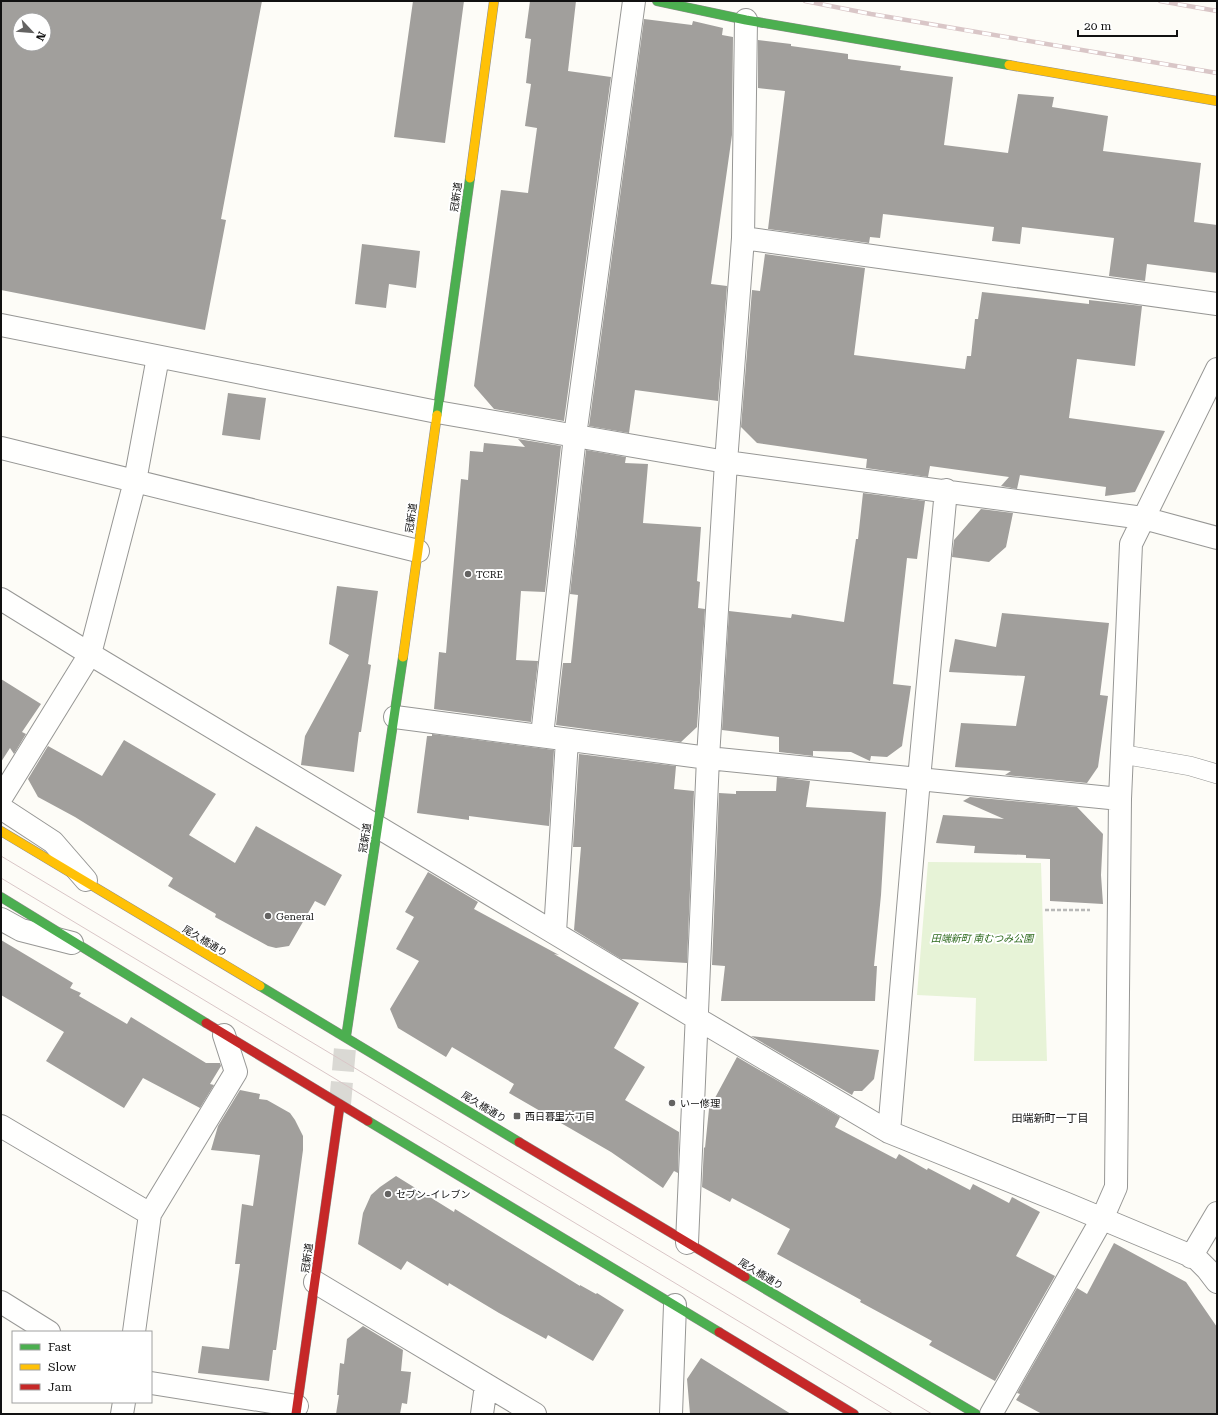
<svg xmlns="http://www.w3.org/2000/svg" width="1218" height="1415" font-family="'Roboto Serif','Noto Sans JP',serif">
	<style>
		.green { fill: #e7f3d7 }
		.building { fill: #a19f9c; fill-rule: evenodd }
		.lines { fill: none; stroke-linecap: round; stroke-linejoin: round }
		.secondary-tunnel { stroke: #dad9d4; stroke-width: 22; stroke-dasharray: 22 11; stroke-linecap: butt }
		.lane-casing { stroke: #979795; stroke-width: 20 }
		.street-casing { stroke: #979795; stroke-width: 24 }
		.fast-casing { stroke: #8e8d8b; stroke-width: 10 }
		.slow-casing { stroke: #8e8d8b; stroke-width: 10 }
		.jam-casing { stroke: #8e8d8b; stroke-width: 10 }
		.path { stroke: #b9b9b8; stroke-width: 2.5; stroke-dasharray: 4 2; stroke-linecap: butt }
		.lane { stroke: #fffffe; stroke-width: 19 }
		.street { stroke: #fffffe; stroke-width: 22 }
		.fast { stroke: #4caf50; stroke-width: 9 }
		.slow { stroke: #ffc107; stroke-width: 9 }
		.jam { stroke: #c62828; stroke-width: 9 }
		.tram { stroke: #d9c6c7; stroke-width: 1 }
		.rail-casing { stroke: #d9c6c7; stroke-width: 4.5 }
		.rail { stroke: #fff; stroke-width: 3; stroke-dasharray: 9; stroke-linecap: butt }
		.poi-dot { fill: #646362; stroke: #fff; stroke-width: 1.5 }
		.labels { text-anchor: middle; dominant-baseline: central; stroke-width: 4; stroke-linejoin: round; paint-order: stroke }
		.street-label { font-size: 10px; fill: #111; stroke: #fff }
		.poi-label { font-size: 10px; fill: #111; stroke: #fff; text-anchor: start }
		.park-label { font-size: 10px; font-style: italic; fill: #2f6b1f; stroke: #fff }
		.neighbourhood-label { font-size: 11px; fill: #111; stroke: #fff }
	</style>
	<rect width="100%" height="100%" fill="#fdfcf7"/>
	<!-- green -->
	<path class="green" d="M928,862L1041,863L1047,1061H974L976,998L917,995Z"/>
	<!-- building -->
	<path class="building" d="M1,1H262L221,219L226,220L205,330L1,290ZM20,20H44V44H20Z
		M413,1H464L445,143L394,137Z
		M530,1H576L568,71L611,77L564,421L494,409L474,386L501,190L528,193L537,128L525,126L531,84L526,83L531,39L525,38Z
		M644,19L692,25L693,21L723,28L722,35L733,37L732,135L711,284L727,286L718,401L635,390L629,433L589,426Z
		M758,40L791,44V46L848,54V59L901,66L900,70L953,77L944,145L1008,153L1018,94L1054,97L1052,107L1108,116L1103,151L1201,163L1194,222L1217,225V273L1147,264L1145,281L1109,276L1114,238L1022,227L1020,244L992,241L994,227L883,214L880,238L870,237L869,243L768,229L785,91L758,88Z
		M362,244L420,251L416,288L389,284L386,308L355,304Z
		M765,254L865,268L854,355L965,369L967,356H971L975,319H978L982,292L1089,304V300L1142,306L1135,366L1077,359L1069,418L1165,431L1135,492L1105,496L1106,487L1020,475L1017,489L1001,486L1009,477L930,466L928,477L866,468L867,459L757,443L741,427L752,290L760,291Z
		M228,393L266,398L260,440L222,435Z
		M518,439L561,446L545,592L521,591L516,660L538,661L531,722L434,709L439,652L446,653L461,479L468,480L470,451L483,452L484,443L525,447Z
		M586,450L626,457L625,463L648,464L643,523L701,527L697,581L700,582L698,608L705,609L697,727L681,742L556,725L563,663H571L578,595L570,594Z
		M863,493L925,501L917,559L907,558L893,684L911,686L902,746L887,757L871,756L870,761L851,752L813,751V756L779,752V737L722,730L729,611L791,618L792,614L844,622L856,539H858Z
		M981,509L1013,513L1006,547L989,562L952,557L954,540Z
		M337,586L378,591L368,664L371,665L361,732H359L354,772L301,765L305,736L349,655L329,644Z
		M1002,613L1109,623L1100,695L1108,696L1098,767L1087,783L1005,775L1011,771L955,767L961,723L1016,726L1025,676L949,672L955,639L996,647Z
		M1,679L41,704L22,732L26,734L14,754L10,748L1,762Z
		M432,734L554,750L549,826L469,816V820L417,813L427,736H432Z
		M124,740L216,794L189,835L235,863L256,826L342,875L325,906L315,901L289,946L276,948L268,946L215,917L216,914L168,886L173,878L75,817L38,797L28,779L48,746L102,776Z
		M579,754L676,766L674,789L694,791L687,963L621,959L574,930L581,847H573Z
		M777,777L810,781L806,807L886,812L881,895L874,966H877L875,1001H721L725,966L712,965L719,793L736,794V791H776Z
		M970,797L1077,807L1103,834L1101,875L1103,904L1050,901V859L1026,858V855L974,853L975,846L936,843L943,815L1004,819L963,801Z
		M428,872L478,902L474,909L559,955L554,954L639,1003L614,1048L645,1067L625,1100L679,1132L678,1173L674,1171L663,1188L611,1152L509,1093L514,1084L452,1047L446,1057L398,1028L390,1009L419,961L396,949L414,917L405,912Z
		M1,940L73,983L70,988L81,993L79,996L127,1024L131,1017L206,1063H220L221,1066L210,1084L214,1085L200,1108L143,1078L124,1108L46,1061L64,1032L1,995Z
		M751,1036L879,1050L874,1079L862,1091H854L852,1095Z
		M737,1057L840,1117L835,1127L896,1159L899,1154L927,1170L928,1168L970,1190L973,1184L1009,1203L1012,1197L1040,1212L1016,1256L1055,1276L995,1381L929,1345L932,1341L860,1302L861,1300L777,1254L790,1229L732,1198L730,1202L702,1187L704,1147L705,1148L709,1109Z
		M240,1090L260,1094L259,1099L267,1100L290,1113L295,1120L303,1136V1150L276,1350H273L269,1381L198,1373L202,1346L229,1349L240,1264H235L242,1204L253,1206L260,1155L211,1150L218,1126Z
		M396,1176L454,1212L455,1209L580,1286V1285L596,1294L597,1293L624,1310L593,1361L548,1335L546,1339L499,1313L449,1283L448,1286L407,1261L401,1270L358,1244L363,1213L371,1195L380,1187Z
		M1114,1243L1186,1282L1217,1327V1414H1042L1016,1400L1020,1394L1017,1393L1077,1288L1087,1294Z
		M363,1326L403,1350L401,1371L411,1372L407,1404L402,1403L400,1414H336L339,1395H337L340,1363L344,1364L347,1339Z
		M701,1358L791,1414H690L687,1379Z"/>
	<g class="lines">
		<!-- secondary-tunnel -->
		<path class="secondary-tunnel" d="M340,1104L346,1037"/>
		<defs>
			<path id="lane" d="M1121,754L1190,766L1217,774"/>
			<path id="street" d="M743,238L1217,304
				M1,325L437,412L726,462L1143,518L1217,538
				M1,448L418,551
				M1,599L90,654L696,1018L889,1132L1067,1204L1196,1258L1207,1269L1217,1282
				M395,717L708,758L1120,799
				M542,736L575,436L634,1
				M1,798L90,654L135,481L158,357
				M1,808L53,842L86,880
				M1,919L21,930L72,943
				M555,932L567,740
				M1,1126L150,1214
				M889,1132L919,779L946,490
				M687,1243L708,758L726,462L743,238L746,20
				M1191,1257L1217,1213
				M315,1282L535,1414
				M1,1302L49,1332
				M134,1332L150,1214L236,1072L224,1035
				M151,1383L297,1406
				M122,1414L124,1402
				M482,1414L486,1385
				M671,1414L675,1305
				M991,1414L1102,1219L1116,1187L1120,799L1131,544L1217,369"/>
			<path id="fast" d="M657,1L746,20L1009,65
				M437,415L470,178
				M1,897L206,1023
				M260,986L519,1142
				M346,1037L403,657
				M368,1121L719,1332
				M745,1277L976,1414"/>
			<path id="slow" d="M1009,65L1217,101
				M470,178L494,1
				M403,657L437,415
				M1,831L260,986"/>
			<path id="jam" d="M206,1023L368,1121
				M519,1142L745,1277
				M719,1332L854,1414
				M296,1414L340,1104"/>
		</defs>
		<!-- lane casing -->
		<use href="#lane" class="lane-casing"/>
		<!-- street casing -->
		<use href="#street" class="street-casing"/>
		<!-- fast casing -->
		<use href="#fast" class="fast-casing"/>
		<!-- slow casing -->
		<use href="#slow" class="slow-casing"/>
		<!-- jam casing -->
		<use href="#jam" class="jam-casing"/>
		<!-- path -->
		<path class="path" d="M1045,910H1090"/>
		<!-- lane -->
		<use href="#lane" class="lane"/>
		<!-- street -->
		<use href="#street" class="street"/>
		<!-- fast -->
		<use href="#fast" class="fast"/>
		<!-- slow -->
		<use href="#slow" class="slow"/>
		<!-- jam -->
		<use href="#jam" class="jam"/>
		<!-- tram -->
		<path class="tram" d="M1,856L932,1414
			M1,878L893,1414"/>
		<defs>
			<path id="rail" d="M805,1L871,14L1217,73
				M1160,1L1217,11"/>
		</defs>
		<!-- rail casing -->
		<use href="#rail" class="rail-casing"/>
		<!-- rail -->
		<use href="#rail" class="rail"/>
	</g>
	<!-- markers -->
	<g class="poi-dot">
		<circle cx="468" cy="574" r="4"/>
		<circle cx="268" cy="916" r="4"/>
		<circle cx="672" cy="1103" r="4"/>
		<rect x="513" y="1112" width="8" height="8" rx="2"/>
		<circle cx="388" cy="1194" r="4"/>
	</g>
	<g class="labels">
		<!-- street labels -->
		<g class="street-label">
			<text transform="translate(456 197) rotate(-82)">冠新道</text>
			<text transform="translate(411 518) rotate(-82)">冠新道</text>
			<text transform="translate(365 838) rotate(-81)">冠新道</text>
			<text transform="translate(205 941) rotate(31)">尾久橋通り</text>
			<text transform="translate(484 1107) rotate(31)">尾久橋通り</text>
			<text transform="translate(307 1258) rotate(-82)">冠新道</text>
			<text transform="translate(761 1274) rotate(31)">尾久橋通り</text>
		</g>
		<!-- poi labels -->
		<g class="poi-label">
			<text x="476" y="574">TCRE</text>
			<text x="276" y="916">General</text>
			<text x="680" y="1103">いー修理</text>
			<text x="525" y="1116">西日暮里六丁目</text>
			<text x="396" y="1194">セブン-イレブン</text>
		</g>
		<!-- park labels -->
		<g class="park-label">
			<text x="982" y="938">田端新町 南むつみ公園</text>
		</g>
		<!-- neighbourhood labels -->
		<g class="neighbourhood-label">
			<text x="1050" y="1118">田端新町一丁目</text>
		</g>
	</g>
	<!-- border -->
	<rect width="1218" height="1415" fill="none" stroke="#111111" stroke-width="4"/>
	<!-- legend -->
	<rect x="12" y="1331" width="140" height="72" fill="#ffffff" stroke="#a0a0a0"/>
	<rect x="20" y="1344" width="20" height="6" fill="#4caf50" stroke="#a0a0a0"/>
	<text x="48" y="1351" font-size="12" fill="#111111">Fast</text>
	<rect x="20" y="1364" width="20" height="6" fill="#ffc107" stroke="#a0a0a0"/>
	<text x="48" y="1371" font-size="12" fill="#111111">Slow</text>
	<rect x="20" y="1384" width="20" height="6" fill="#c62828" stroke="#a0a0a0"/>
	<text x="48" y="1391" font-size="12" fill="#111111">Jam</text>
	<!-- north arrow -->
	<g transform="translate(32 32) rotate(116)"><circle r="19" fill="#ffffff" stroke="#a0a0a0"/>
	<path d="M0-3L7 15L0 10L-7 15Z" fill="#646362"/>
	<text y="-6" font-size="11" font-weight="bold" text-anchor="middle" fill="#111111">N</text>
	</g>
	<!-- scale -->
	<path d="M1078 30v6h99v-6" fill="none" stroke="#111111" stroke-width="2"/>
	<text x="1084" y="30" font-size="12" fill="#111111" stroke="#ffffff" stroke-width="3" paint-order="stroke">20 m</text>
</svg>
